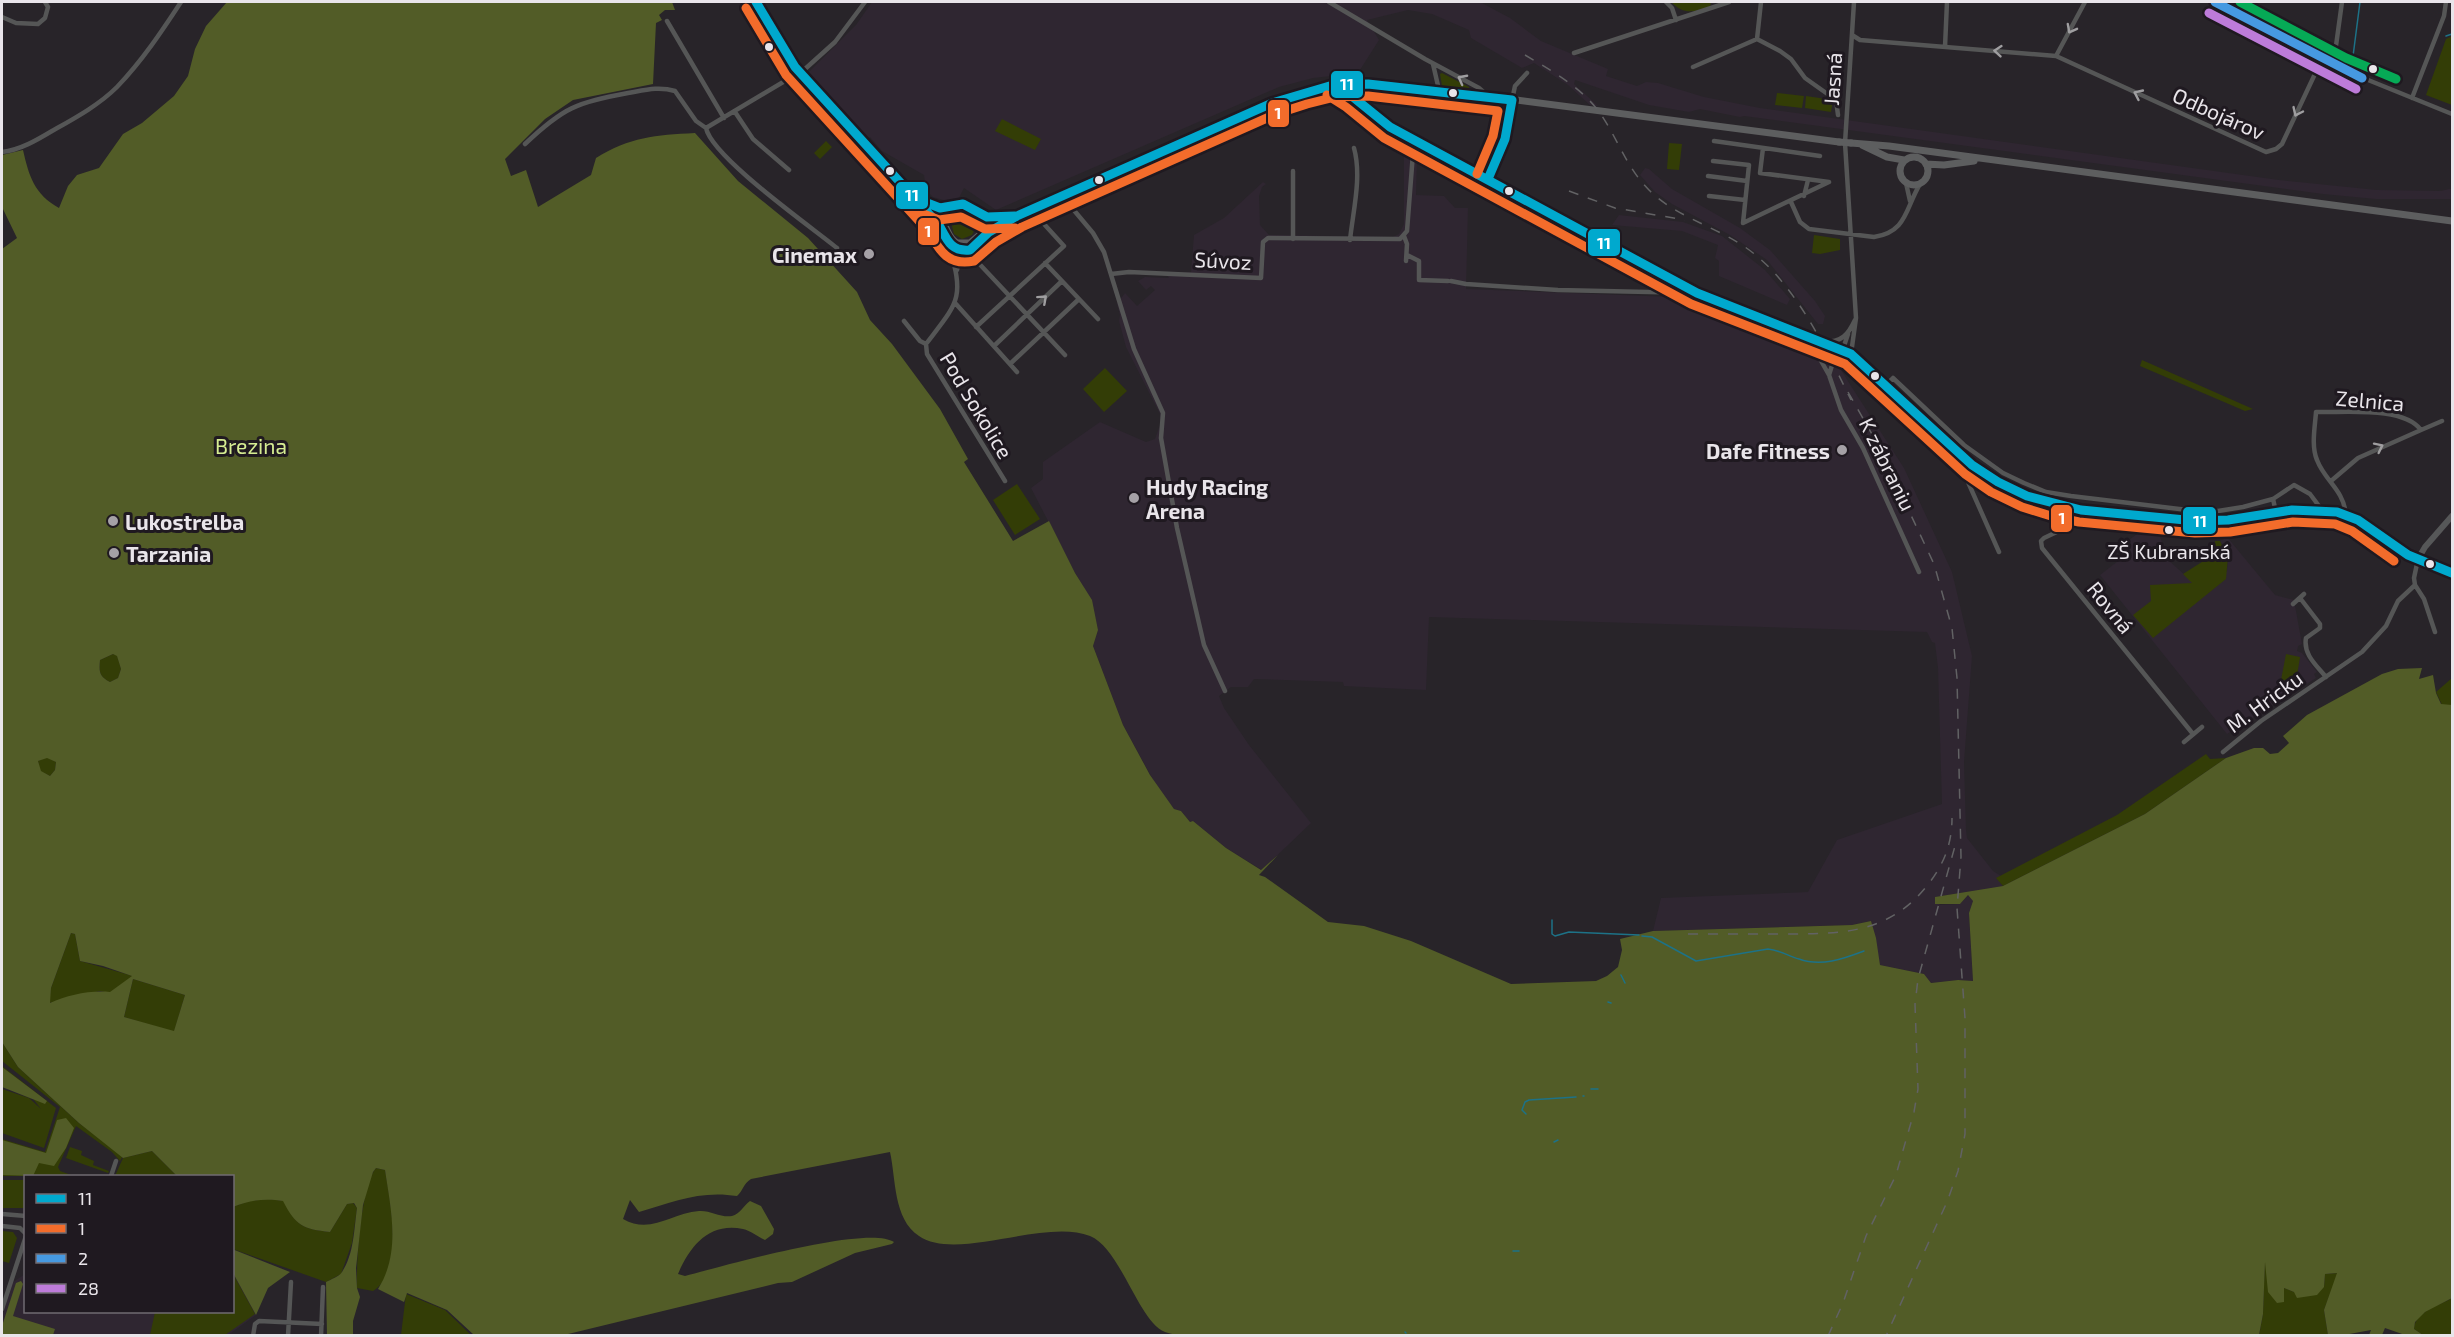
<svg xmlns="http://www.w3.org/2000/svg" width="2454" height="1337" font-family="'Exo 2',sans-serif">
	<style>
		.built { fill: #2f2631 }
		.green { fill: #333d06 }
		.forest { fill: #525c27; fill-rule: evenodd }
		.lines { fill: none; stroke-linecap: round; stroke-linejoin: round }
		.stream { stroke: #1d7287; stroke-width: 1.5 }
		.street { stroke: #555656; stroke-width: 4.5 }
		.secondary { stroke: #565758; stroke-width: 6 }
		.primary { stroke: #5d5e5f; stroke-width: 7 }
		.rail { stroke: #626264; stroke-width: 1.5; stroke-dasharray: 10 10; stroke-linecap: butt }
		.primary-bridge { stroke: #5d5e5f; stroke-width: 7 }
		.bus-1-casing { stroke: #1f1920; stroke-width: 14 }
		.bus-2-casing { stroke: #1f1920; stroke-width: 14 }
		.bus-3-casing { stroke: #1f1920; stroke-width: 14 }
		.bus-4-casing { stroke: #1f1920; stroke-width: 14 }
		.bus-5-casing { stroke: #1f1920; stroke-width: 14 }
		.bus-1 { stroke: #00a9ce; stroke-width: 9 }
		.bus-2 { stroke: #f36c2b; stroke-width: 9 }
		.bus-3 { stroke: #4699e1; stroke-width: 9 }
		.bus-4 { stroke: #bd7bd9; stroke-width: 9 }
		.bus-5 { stroke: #06aa56; stroke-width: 9 }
		.oneway { stroke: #9f9ea0 }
		.bus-dot { fill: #e9e5ea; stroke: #1f1920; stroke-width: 2 }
		.poi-dot { fill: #a5a1a6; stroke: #1f1920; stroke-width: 2 }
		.labels { text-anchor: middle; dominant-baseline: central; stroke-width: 6; stroke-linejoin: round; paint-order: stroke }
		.bus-label { font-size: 20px; fill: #e9e5ea; stroke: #1f1920 }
		.street-label { font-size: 21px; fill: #e9e5ea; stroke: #1f1920 }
		.poi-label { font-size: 21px; font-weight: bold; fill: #e9e5ea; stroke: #1f1920; text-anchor: start }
		.park-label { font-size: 21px; fill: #d6ed92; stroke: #1f1920 }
		.line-badge { stroke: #1f1920; stroke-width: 2 }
		.badge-label { font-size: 16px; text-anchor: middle; font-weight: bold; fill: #fff }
	</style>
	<rect width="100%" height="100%" fill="#282429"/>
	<!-- built -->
	<path class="built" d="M872,2H1480L1510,18L1541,41L1608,69L1606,76L1637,86L1646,82L1658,83L1704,97L1760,108L2279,180L2377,190L2441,191L2449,189H2452V199H2376L2323,194L1744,116L1740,117L1700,109L1689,112L1649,105L1575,80L1574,84L1598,106L1590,105L1568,85L1534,63L1522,68L1471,38L1469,30L1432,14L1408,10L1367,20L1379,40L1358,73L1313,78L1279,87L996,210L964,188L959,198L947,201L933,197L926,190L924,175L882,151L870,137L868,140L808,73L856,25Z
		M1404,139L1432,154L1420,152L1417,155L1416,195L1444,196L1455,208H1468L1466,289L1699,298L1832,348L1838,365L1851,386L1904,468L1952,572L1972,656L1964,762L1966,830L1967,838L1993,871L2001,876L1997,878L2003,886L1936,897L1940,905L1960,904L1968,895L1973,901L1969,913L1973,981L1958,980L1931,983L1924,974L1880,965L1871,921L1852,925L1653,931L1661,898L1808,892L1837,840L1942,804L1938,668L1935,643L1932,642L1927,632L1429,617L1426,690L1344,686L1343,682L1254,679L1248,687H1231L1219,696L1224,708L1249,745L1311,823L1262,870L1226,848L1193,821L1190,822L1181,811L1174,809L1158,789L1123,725L1093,646L1098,630L1091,600L1075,573L1031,488L1043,479V462L1100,422L1146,442L1155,439L1160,425V414L1126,347L1119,321L1120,315L1117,304L1125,293L1137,306L1155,290L1151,286L1146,290L1138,281L1145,277L1169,278L1166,274L1191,272L1194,235L1224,218L1263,182L1266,184L1262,187L1259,196L1260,225L1269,235L1393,237L1399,234L1404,224Z
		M1645,168L1649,169L1672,189L1740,228L1770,250L1815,301L1825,316L1823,324H1818L1767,260L1730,235L1672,204L1655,192L1640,175Z
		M1619,215L1683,222L1722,236L1765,270L1790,299L1787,305L1719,276V261L1715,258L1718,245L1682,231L1612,225Z
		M2133,522L2157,526L2167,559L2206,594L2227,571L2228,557L2220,541L2227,537L2275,595L2294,600L2302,644L2298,646L2297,651L2302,653L2317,672L2314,674L2316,678L2227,734L2100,575L2131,551L2125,543L2137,534Z
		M233,1273L256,1315L228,1335L2,1336V1316L13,1282L25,1274L26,1312H232Z"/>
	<!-- green -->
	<path class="green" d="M1671,2H1711L1710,7C1693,12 1684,15 1671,2Z
		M2452,36V105L2426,95L2446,39Z
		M1442,73L1469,87V88L1442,86L1440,74Z
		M1777,93L1804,96L1802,108L1775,105Z
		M1806,96L1833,100L1831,112L1805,108Z
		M1002,119L1041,139L1035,150L995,131Z
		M826,141L832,147L820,159L814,153Z
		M1669,143L1682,144L1679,170L1667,169Z
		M965,216C974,220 977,227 972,235L962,239L954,234L951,222L957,217Z
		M1814,235L1840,239V250L1820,254L1812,253Z
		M2142,360L2253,409L2245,411L2140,366Z
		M1105,368L1127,391L1104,412L1083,389Z
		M1017,484L1040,519L1015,535L993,500Z
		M2215,541H2220L2228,557L2226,579L2153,638L2133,615L2151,601L2150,585L2192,583L2183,574L2205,560V555L2215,554Z
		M113,654L117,655L121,669L118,678L110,682C99,676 99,672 100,660Z
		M2286,654L2300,657L2296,682L2281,680Z
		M2452,678V705H2442L2436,692Z
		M2206,754L2210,759L2226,758L2145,814L2003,886L1996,878L2117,815Z
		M47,757L56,762L55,770L50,776L40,771L38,761Z
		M71,933L75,934L80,961L133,976L110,993L100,991L49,1003L51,988Z
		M133,979L185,995L174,1032L124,1017Z
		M2,1042L18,1067L79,1123L123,1156L120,1161L112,1152L76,1126L58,1167L60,1171L74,1176H2V1139L45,1152L60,1107L2,1061Z
		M2,1066L56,1108L44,1148L2,1133V1089L29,1098L41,1109L34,1100L35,1097L2,1084Z
		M70,1147L82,1151L81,1155L94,1161L93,1165L109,1171L108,1173L66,1158Z
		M152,1151L177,1176H115L123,1158Z
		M376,1168L385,1170C390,1200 405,1272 373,1291L357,1288C356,1264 361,1185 376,1168Z
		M2,1180H25V1208H2Z
		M268,1199L284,1201C296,1226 303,1229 330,1232L347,1204L353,1203L357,1208L352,1243L341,1274L326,1282L233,1249V1207L249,1201Z
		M2,1231L13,1232L17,1238L9,1263L2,1261Z
		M2265,1255L2284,1288L2294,1292L2324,1287L2325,1274L2338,1273L2324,1310L2328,1335L2259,1336L2263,1314Z
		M233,1274L255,1314L225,1335H150L155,1312H232Z
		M406,1294L445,1310L471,1335H401Z
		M2452,1298V1335H2423L2414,1329C2415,1311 2439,1306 2452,1298Z"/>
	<!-- forest -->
	<path class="forest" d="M227,2H672L675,10H665L659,15L662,20L656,23L653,84L573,100L545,119L505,159L511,176L526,170L538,207L591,175L596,158C630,137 655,135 695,133L738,181L808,238L857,292L870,320L892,344L940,409L968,459L964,462L1013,541L1049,521L1075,573L1092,600L1098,630L1093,646L1123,725L1150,775L1174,809L1181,811L1190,822L1193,821L1226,848L1261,870L1278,855L1259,875L1265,877L1328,922L1364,926L1411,941L1511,984L1596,981L1607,976L1618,967L1622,950L1620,939L1653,931L1852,925L1871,921L1876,938L1880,965L1924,974L1931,983L1958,980L1973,981L1969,913L1973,901L1968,895L1960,904H1935V897L2003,886L2145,814L2226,758L2254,748H2263L2270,754L2278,753L2289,743L2283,736L2307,715L2382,674L2398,669L2422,668L2419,679L2433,675L2436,693L2441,704L2452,705V1298L2425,1312L2415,1322L2414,1329L2423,1335H2405L2385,1328L2382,1335H2369L2371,1330L2344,1335H2328L2324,1310L2337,1273L2325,1274L2324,1287L2317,1295L2297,1298L2294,1292L2284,1288V1302L2277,1303L2268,1292L2265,1262L2263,1314L2259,1335L1202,1336C1191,1335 1175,1336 1165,1332C1138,1321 1121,1249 1090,1236C1044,1218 957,1262 919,1236C893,1219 896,1178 890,1152L751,1179C743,1184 743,1191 737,1196C701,1190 672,1202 639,1212L630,1200L623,1219C651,1235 671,1213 699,1211C710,1210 721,1218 732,1216C740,1214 743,1206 750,1201L761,1206L774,1229L773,1234L765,1240C758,1237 751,1231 743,1229C709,1222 690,1246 678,1274L685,1276C720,1267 868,1224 894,1242L892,1244L855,1253L792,1282L778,1283L564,1335H474L447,1310L407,1293L404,1302L378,1289C401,1253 391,1210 385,1170L376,1168L373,1172L363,1205L356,1268L357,1288L360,1297L353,1321V1335H327L326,1282C331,1279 339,1277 342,1272C354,1254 354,1229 357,1208L354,1203L347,1204L330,1232C303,1229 296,1226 283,1201C265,1198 250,1200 233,1207L232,1176H177L152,1151L123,1158L79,1123L18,1067L2,1042V249L17,238L2,207V155L23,150C29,176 34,194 59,208L68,186L77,175L99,168L123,134L142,123L174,96L188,76L195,49L206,26ZM113,654L117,656L121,669L118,678L110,682C99,676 99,672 100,660ZM47,758L56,762L55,770L50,776L41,771L38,761ZM71,933L75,934L80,961L103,966L132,976L110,992C90,990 68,995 50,1003L51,988ZM133,979L185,995L174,1031L124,1017Z
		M2,1067L47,1101L45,1104L2,1087Z
		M66,1118L74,1128L66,1148L54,1166L39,1163L33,1176L2,1175V1140L46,1153L57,1120Z
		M232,1249L290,1272L268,1288L256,1315L233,1273Z
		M21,1281L23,1284L13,1316L55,1329L53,1335H2V1326L16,1283Z"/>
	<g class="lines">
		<!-- stream -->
		<path class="stream" d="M2446,36L2452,34
			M2352,64L2360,2
			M1552,920V934L1555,936L1569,932L1639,935
			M1642,936L1652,937L1696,961L1768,949C1780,950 1788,956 1799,959C1821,967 1843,959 1864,951
			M1621,975L1625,983
			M1608,1002L1611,1003
			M1591,1089H1598
			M1583,1096H1584
			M1526,1114L1522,1110L1525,1102L1529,1100L1576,1097
			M1554,1142L1558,1140
			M1513,1251H1519
			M1405,1332L1406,1333"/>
		<!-- street -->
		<path class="street" d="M1329,2L1425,59L1479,88L1488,96
			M1666,2L1672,8L1676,20
			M1761,2L1757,39L1780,51L1791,59L1805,78L1836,100L1838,115
			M2215,2L2341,69L2452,114
			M2243,16V2
			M2,17L16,23L38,24L45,18L48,7L45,2
			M667,21L724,118
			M1852,35L1860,40L2056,56L2266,152L2276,149L2282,144L2322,59
			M1945,47L1947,2
			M1574,53L1729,2
			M2056,56L2085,2
			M1433,64L1439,90
			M2331,64L2335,53L2342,2
			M1693,67L1757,39
			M1333,85L1353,97L1390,127L1488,179
			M2412,98L2444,16L2446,2
			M1512,100L1515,86L1527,73
			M735,112L753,139L789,170
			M706,128C712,157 810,226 837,248
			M1714,141L1820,156
			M525,144C564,107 576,103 628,93C645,90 659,86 675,91L696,121L706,128L805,69L835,42L865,2
			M1763,148L1760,173L1829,182
			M2,152C20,150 37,140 52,131C75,118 99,105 117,87C142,61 162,31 181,2
			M1713,161L1749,165L1743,223L1829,182
			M1293,171V239
			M1708,176L1747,181
			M1906,183L1910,201
			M1062,196L1093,233L1104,252L1134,349L1163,413L1161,438L1177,528L1204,645L1225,691
			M1709,196L1745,200
			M1804,196L1808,180
			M1791,202L1800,222L1809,229L1874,237C1907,232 1905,209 1920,184
			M1404,236L1407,244L1406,261
			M1350,240C1353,211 1362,177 1354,148
			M949,246C965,299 958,302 926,344L927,354L1005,481
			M971,255L1065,355
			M1407,255L1419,261V280L1448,281
			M1045,263L1098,319
			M957,270L962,250
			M1111,274L1129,272L1261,278L1263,242L1268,238L1400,239L1407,231L1414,140
			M1451,281L1466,284L1558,290L1694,293
			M956,304L1017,372
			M904,321L920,341L926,344
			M976,327L1064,246L1044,224
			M1812,338L1816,352L1829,375L1841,410L1863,448L1919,572
			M1824,342C1842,342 1848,335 1855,320
			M994,346L1062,281
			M1851,354L1856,318L1845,143L1854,2
			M1010,364L1079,299
			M1829,375L1833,362L1843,349L1848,334
			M1886,385L1893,378L1964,445L2003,473L2024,483L2046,492L2071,496L2196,511H2218L2243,507L2273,499L2294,485L2310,494L2322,510
			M2421,430L2442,421
			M1964,458V473L1999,552
			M2331,481L2358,458L2421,430C2403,406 2345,413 2316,412C2315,427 2311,446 2317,460C2325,481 2343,489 2346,514
			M2273,499L2276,512
			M2081,510L2080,521L2044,538L2041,541L2042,548L2193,734
			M2415,585L2424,599L2435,632
			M2300,598L2320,624V628L2306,638C2303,654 2316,665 2326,677
			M2293,604L2304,594
			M2184,742L2202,727
			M2223,752L2261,721L2362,652L2386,626L2398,601L2415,585L2414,578L2418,559
			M111,1176L116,1161
			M2,1214L26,1216
			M2,1226L20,1228L26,1234
			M2,1309L26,1236
			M253,1336L255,1324L259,1321L322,1324
			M288,1336L291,1282
			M321,1336L323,1287"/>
		<!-- secondary -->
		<path class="secondary" d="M1512,100L1505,139L1488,179L1697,293L1851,354L1972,465L1998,482L2035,499L2081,510L2196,521L2228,520L2292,510L2337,512L2358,520L2408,555L2452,573
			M2418,559L2425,547L2452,516"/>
		<!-- primary -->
		<path class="primary" d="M756,2L795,67L806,80L939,225L949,246L961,251L970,250L989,232L1017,216L1098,179L1272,103L1304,92L1333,85L1368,84L1439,90L1839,142
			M1851,143L1889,146L2452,221
			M1862,145L1887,157L1904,160
			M1900 171a14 14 0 1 1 28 0a14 14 0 1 1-28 0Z
			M1926,164L1944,165L1974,161
			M923,202L941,213L965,211L985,221H999L1006,217
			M932,206L948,208L963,204L977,213
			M933,214C951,225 944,235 957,243H970L988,228"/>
		<!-- rail -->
		<path class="rail" d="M1409,2H1412
			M1525,55C1552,71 1581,87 1600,113C1618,139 1626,167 1649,190C1675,216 1711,225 1742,245C1793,278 1825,347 1851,400
			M1569,191L1615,208L1685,220
			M1848,392L1877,443L1934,564L1952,628L1957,678L1961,857L1957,908L1965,1018V1134L1958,1171L1947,1202L1886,1336
			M1688,934C1719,934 1750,934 1781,934C1841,934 1890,935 1930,882C1945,862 1952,842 1952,818
			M1828,1336L1843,1303L1866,1236L1896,1175L1914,1112L1918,1089L1915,1004L1918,979L1955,846"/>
		<!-- primary-bridge -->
		<path class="primary-bridge" d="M1839,142L1851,143"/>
		<defs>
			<path id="bus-1" d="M756,2L795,67L939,225C947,240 951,252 970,250L989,232L1017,216L1272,103L1333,85L1368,84L1512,100L1505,139L1488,179
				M1333,85L1353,97L1390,127L1697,293L1851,354L1972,465L1998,482L2027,496L2081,510L2196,521L2228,520L2292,510L2337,512L2358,520L2408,555L2452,573
				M917,199L940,208L963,204L987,217L1015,216"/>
			<path id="bus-2" d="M746,8L786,75L929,232C940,252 949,266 974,261L996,242L1022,227L1276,114L1307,104L1335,97L1368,96L1498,111L1493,136L1477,174
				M1327,95L1346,107L1384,138L1691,304L1845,364L1965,474L1991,492L2022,507L2051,516L2079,522L2195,533L2230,532L2293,522L2335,524L2352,531L2394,561
				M913,210L939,220L961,217L985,229L1015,228"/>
			<path id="bus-3" d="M2215,2L2362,78"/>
			<path id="bus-4" d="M2209,13L2356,89"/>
			<path id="bus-5" d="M2240,2L2346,58L2396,79"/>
		</defs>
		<!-- bus-1 casing -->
		<use href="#bus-1" class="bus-1-casing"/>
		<!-- bus-2 casing -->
		<use href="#bus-2" class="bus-2-casing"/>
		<!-- bus-3 casing -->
		<use href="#bus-3" class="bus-3-casing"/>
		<!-- bus-4 casing -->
		<use href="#bus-4" class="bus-4-casing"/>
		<!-- bus-5 casing -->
		<use href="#bus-5" class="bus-5-casing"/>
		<!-- bus-1 -->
		<use href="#bus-1" class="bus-1"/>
		<!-- bus-2 -->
		<use href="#bus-2" class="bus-2"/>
		<!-- bus-3 -->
		<use href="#bus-3" class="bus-3"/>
		<!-- bus-4 -->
		<use href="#bus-4" class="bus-4"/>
		<!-- bus-5 -->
		<use href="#bus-5" class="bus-5"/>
	</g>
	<!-- one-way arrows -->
	<defs><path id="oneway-chevron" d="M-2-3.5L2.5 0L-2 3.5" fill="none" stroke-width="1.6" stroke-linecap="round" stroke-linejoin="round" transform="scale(1.5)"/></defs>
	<g class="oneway">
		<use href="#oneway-chevron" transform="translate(2071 29) rotate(118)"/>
		<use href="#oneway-chevron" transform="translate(1998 51) rotate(-175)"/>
		<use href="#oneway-chevron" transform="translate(1462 79) rotate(-152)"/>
		<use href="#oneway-chevron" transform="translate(2138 94) rotate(-155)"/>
		<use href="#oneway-chevron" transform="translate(2297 112) rotate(115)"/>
		<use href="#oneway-chevron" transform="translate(1043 299) rotate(-42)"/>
		<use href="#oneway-chevron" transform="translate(2379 447) rotate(-26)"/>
	</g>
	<!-- markers -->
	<g class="bus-dot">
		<circle cx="769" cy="47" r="5"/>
		<circle cx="2373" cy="69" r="5"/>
		<circle cx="1453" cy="93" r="5"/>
		<circle cx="890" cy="171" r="5"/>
		<circle cx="1099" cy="180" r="5"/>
		<circle cx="1509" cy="191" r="5"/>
		<circle cx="1875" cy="376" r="5"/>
		<circle cx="2169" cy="530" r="5"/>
		<circle cx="2430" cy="564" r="5"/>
	</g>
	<g class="poi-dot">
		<circle cx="869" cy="254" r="6"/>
		<circle cx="1842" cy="450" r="6"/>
		<circle cx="1134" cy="498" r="6"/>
		<circle cx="113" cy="521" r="6"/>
		<circle cx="114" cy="553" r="6"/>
	</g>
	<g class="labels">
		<!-- bus labels -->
		<g class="bus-label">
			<text x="2169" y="551">ZŠ Kubranská</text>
		</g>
		<!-- street labels -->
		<g class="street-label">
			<text transform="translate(1832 79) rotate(-86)">Jasná</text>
			<text transform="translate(2219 113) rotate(24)">Odbojárov</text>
			<text transform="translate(1223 260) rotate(3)">Súvoz</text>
			<text transform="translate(2370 400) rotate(5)">Zelnica</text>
			<text transform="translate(977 405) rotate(59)">Pod Sokolice</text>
			<text transform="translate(1888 464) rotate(64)">K zábraniu</text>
			<text transform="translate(2111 607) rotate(51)">Rovná</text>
			<text transform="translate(2264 701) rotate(-36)">M. Hricku</text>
		</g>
		<!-- poi labels -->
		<g class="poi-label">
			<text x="857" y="254" text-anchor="end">Cinemax</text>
			<text x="1830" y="450" text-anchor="end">Dafe Fitness</text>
			<text x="1146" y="486">Hudy Racing<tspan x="1146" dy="24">Arena</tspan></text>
			<text x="125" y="521">Lukostrelba</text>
			<text x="126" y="553">Tarzania</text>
		</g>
		<!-- park labels -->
		<g class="park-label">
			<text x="251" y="445">Brezina</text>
		</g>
	</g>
	<g class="line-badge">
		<rect x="1330" y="70" width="34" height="29" rx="6" fill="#00a9ce"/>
		<rect x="1267" y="99" width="23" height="29" rx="6" fill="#f36c2b"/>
		<rect x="895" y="181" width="34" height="29" rx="6" fill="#00a9ce"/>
		<rect x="917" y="217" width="23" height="29" rx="6" fill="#f36c2b"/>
		<rect x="1587" y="228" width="34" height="29" rx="6" fill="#00a9ce"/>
		<rect x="2050" y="504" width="23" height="29" rx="6" fill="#f36c2b"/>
		<rect x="2182" y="506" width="35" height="29" rx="6" fill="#00a9ce"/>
	</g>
	<g class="badge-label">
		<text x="1347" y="90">11</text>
		<text x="1278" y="119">1</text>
		<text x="912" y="201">11</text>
		<text x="928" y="237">1</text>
		<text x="1604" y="249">11</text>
		<text x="2062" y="524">1</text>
		<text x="2200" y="527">11</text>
	</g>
	<!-- border -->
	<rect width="2454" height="1337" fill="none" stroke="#e9e5ea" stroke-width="6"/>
	<!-- legend -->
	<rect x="24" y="1175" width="210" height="138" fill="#1f1920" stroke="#706b71" stroke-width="1.5"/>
	<rect x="36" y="1194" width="30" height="9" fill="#00a9ce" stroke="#706b71" stroke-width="1.5"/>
	<text x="78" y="1205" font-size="18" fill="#e9e5ea">11</text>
	<rect x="36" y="1224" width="30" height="9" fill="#f36c2b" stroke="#706b71" stroke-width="1.5"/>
	<text x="78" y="1235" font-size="18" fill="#e9e5ea">1</text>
	<rect x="36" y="1254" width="30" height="9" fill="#4699e1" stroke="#706b71" stroke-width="1.5"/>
	<text x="78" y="1265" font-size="18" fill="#e9e5ea">2</text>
	<rect x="36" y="1284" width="30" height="9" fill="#bd7bd9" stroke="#706b71" stroke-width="1.5"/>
	<text x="78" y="1295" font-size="18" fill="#e9e5ea">28</text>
</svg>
